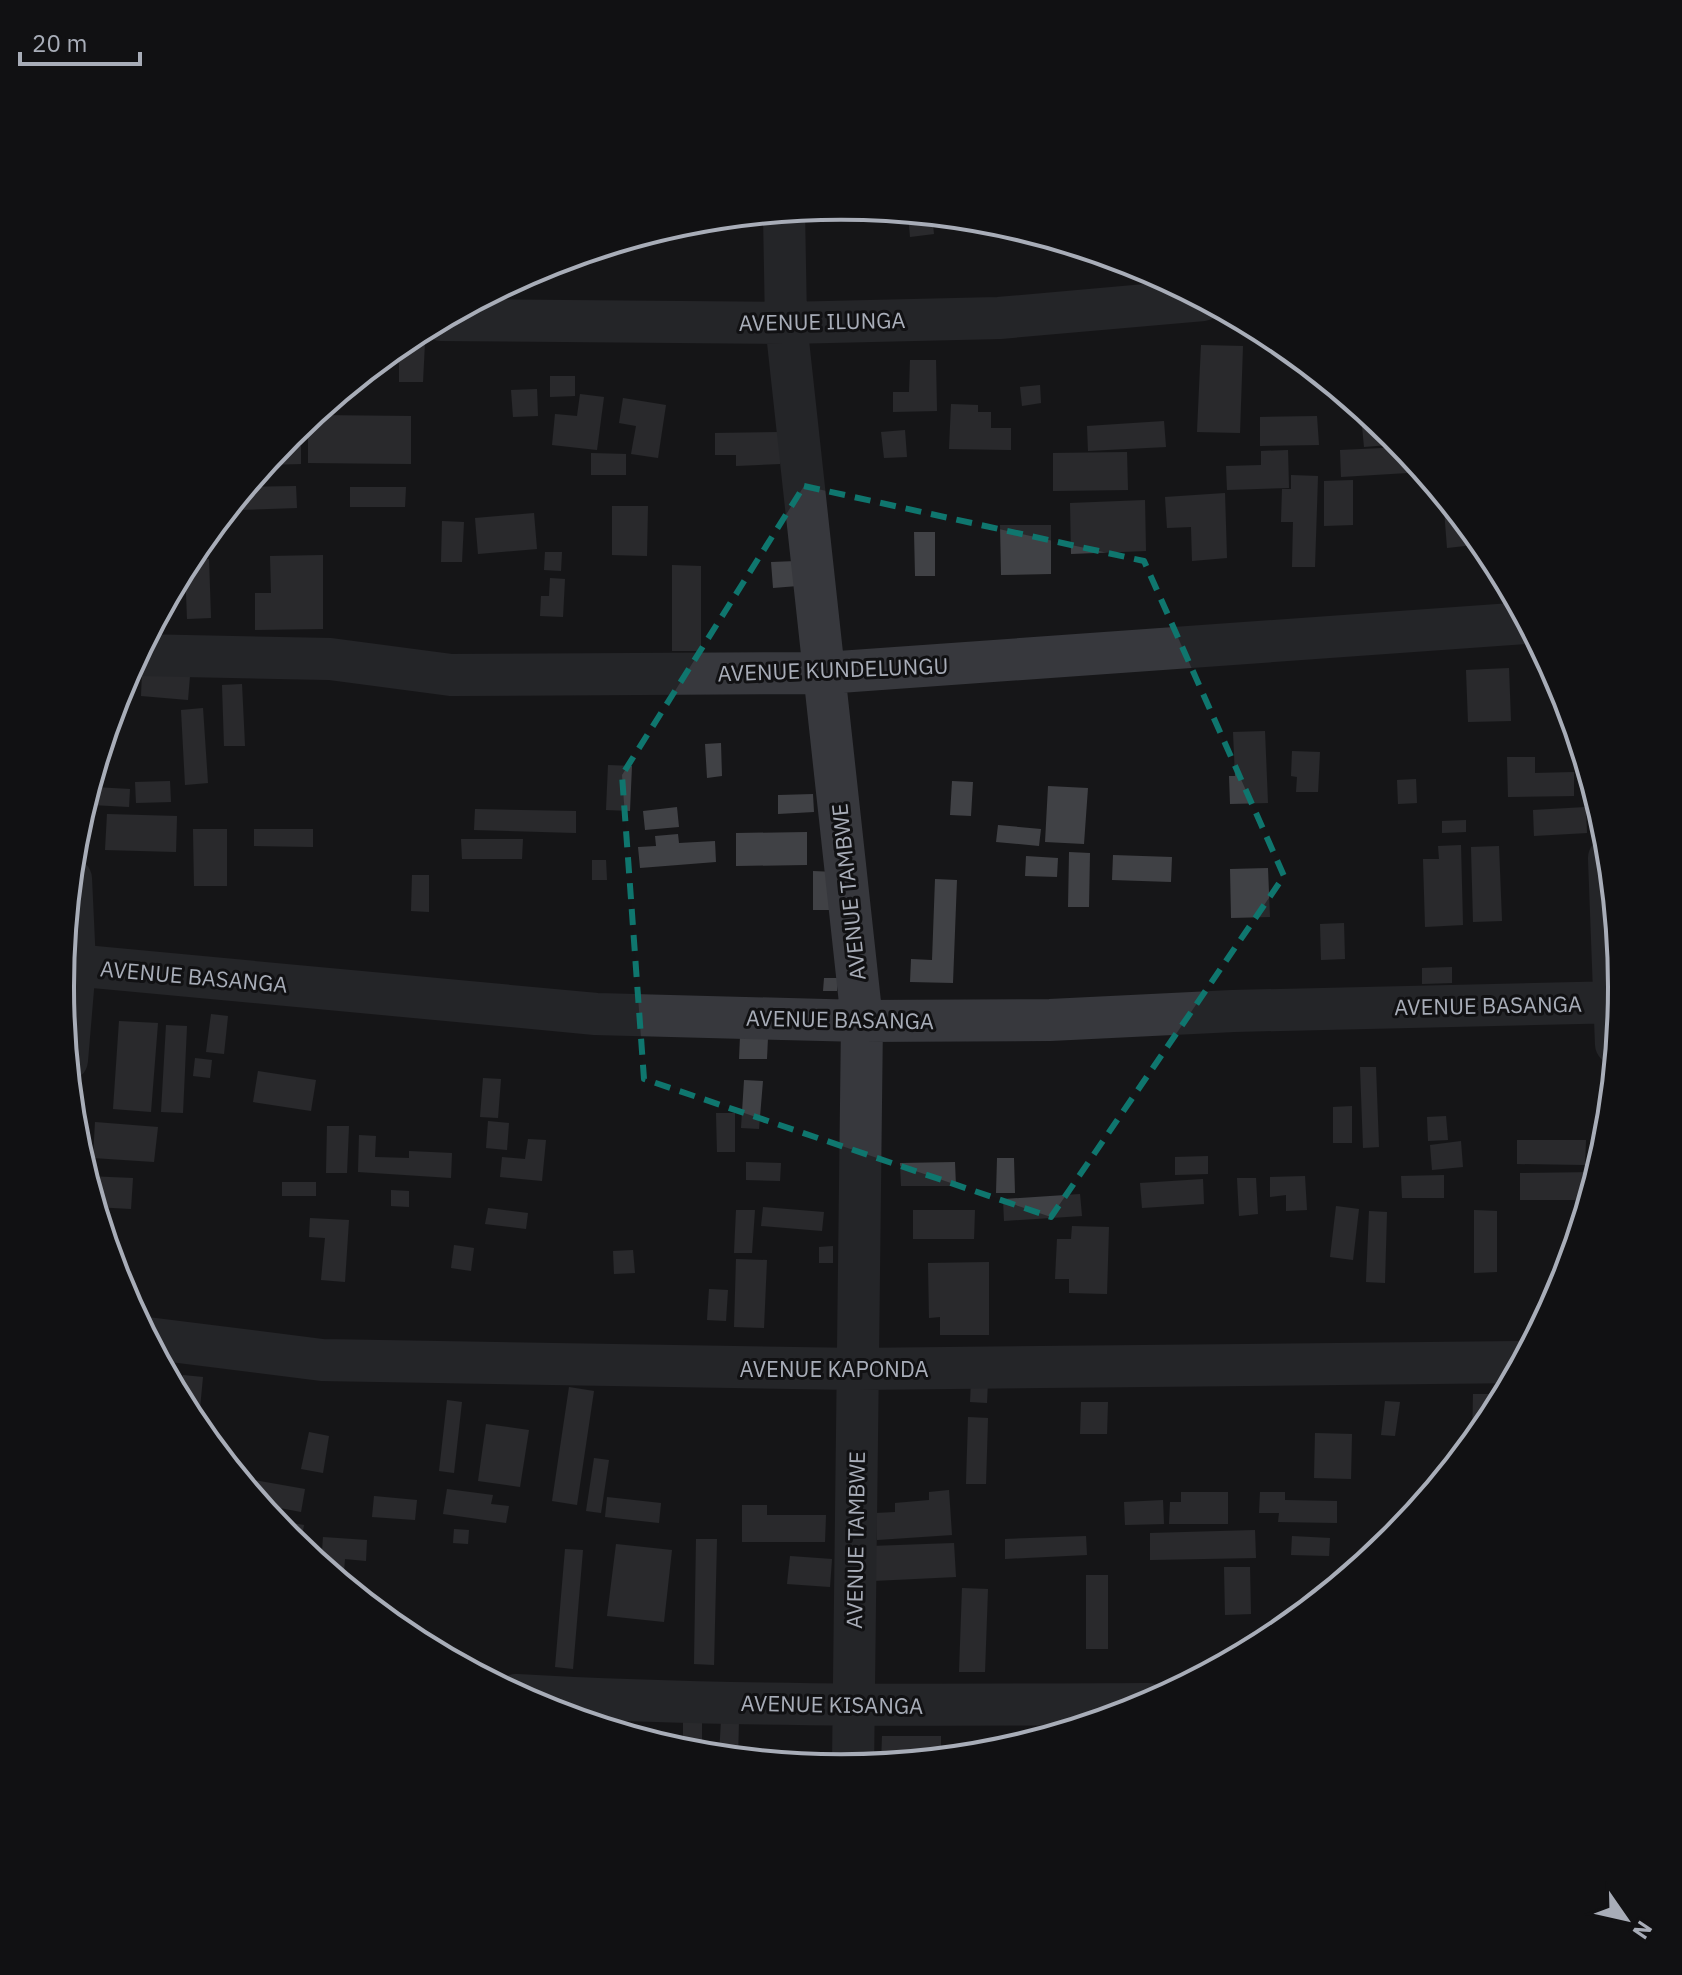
<svg xmlns="http://www.w3.org/2000/svg" width="1682" height="1975" font-family="'IBM Plex Sans',sans-serif">
	<style>
		.building { fill: #404145 }
		.lines { fill: none; stroke-linecap: round; stroke-linejoin: round }
		.minor { stroke: #37383d; stroke-width: 42 }
		.marked { fill: none; stroke: #0f766e; stroke-width: 6; stroke-dasharray: 16 10; stroke-linejoin: round }
		.labels { text-anchor: middle; dominant-baseline: central; stroke-width: 6; stroke-linejoin: round; paint-order: stroke }
		.street-label { font-size: 22px; fill: #a8adb8; stroke: #111113 }
		.rim { fill: none; stroke: #a8adb8; stroke-width: 4 }
	</style>
	<rect width="100%" height="100%" fill="#161618"/>
	<!-- building -->
	<path class="building" d="M908,213L932,216L934,234L910,237Z
		M403,342H425L423,382H399V344Z
		M1201,345L1243,346L1240,433L1197,432Z
		M910,360H936L937,411L893,412V392H909Z
		M550,376H575V396L550,397Z
		M1040,385L1041,403L1022,406L1020,387Z
		M537,389L538,416L513,417L511,390Z
		M580,394L604,397L597,450L552,445L555,414L577,416Z
		M623,398L666,405L658,458L631,454L636,426L619,423Z
		M951,404L978,405V412H991V428H1011V450L949,449Z
		M313,415L411,416V464L308,463V419Z
		M1317,416L1319,445L1260,446V417Z
		M1164,421L1166,447L1088,451L1087,426Z
		M1380,424L1394,436L1400,444L1364,447L1362,426Z
		M905,430L907,457L884,458L881,432Z
		M780,432V464L736,466V455H715V433Z
		M280,446H301V464L264,465Z
		M1403,447L1424,472L1341,477L1340,450Z
		M1288,450L1289,488L1227,490L1226,466L1261,465V451Z
		M1127,452L1128,490L1053,491V453Z
		M591,453L626,454V475H591Z
		M1291,475L1318,476L1315,567H1292L1293,522H1281L1282,489H1291Z
		M1353,480V525L1324,526V481Z
		M296,486L297,508L240,510L239,496L246,487Z
		M350,487H406L405,507H350Z
		M1225,493L1227,558L1192,561L1191,527L1167,528L1165,497Z
		M1145,500L1146,551L1071,554L1070,503Z
		M612,506H648L647,556L612,555Z
		M1453,508L1483,544L1447,548L1444,509Z
		M534,513L537,549L478,554L475,518Z
		M442,521L464,522L462,562H441Z
		M1000,525H1051V574L1001,575Z
		M914,532H935V576H915Z
		M545,552H562L561,571L544,570Z
		M323,555V629L255,630V593H271L270,556Z
		M209,559L211,618L187,619L185,566L188,560Z
		M796,561L798,586L773,588L771,562Z
		M672,565L701,566V651H672Z
		M550,578L565,579L563,617L540,616L541,596H549Z
		M1509,668L1511,721L1468,722L1466,670Z
		M142,672L190,676L188,700L141,696Z
		M242,684L245,746H224L222,685Z
		M203,708L208,783L185,785L181,710Z
		M1265,731L1268,803L1230,804L1229,776H1235L1233,732Z
		M721,743L722,776L707,778L705,744Z
		M1292,751L1320,752L1318,792H1296L1297,777L1291,776Z
		M1507,757H1535V773L1574,772V796L1508,797Z
		M608,765L632,766L630,811L606,810Z
		M1416,779L1417,803L1398,804L1397,780Z
		M170,781L171,802L136,803L135,782Z
		M952,781L973,782L971,816L950,815Z
		M1048,786L1088,788L1084,844L1045,842Z
		M94,787L130,789L129,807L92,805Z
		M813,794L814,812L778,814V795Z
		M677,807L679,827L645,830L643,811Z
		M1586,807L1587,833L1534,836L1533,810Z
		M475,809L576,811V833L474,830Z
		M107,814L177,816L176,852L105,850Z
		M1466,820V832L1442,833V821Z
		M998,825L1041,829L1039,846L996,842Z
		M193,829H227V886H194Z
		M254,829H313V847L254,846Z
		M807,832V865L736,866V833Z
		M678,834L679,843L715,841L716,862L640,868L638,847L656,846L655,836Z
		M461,839H523L522,859H462Z
		M1461,845L1463,925L1425,927L1423,859H1439L1438,846Z
		M1499,846L1502,921L1473,922L1471,847Z
		M1069,852L1090,853L1089,907H1068Z
		M1113,855L1172,857L1171,882L1112,880Z
		M1026,856L1058,858L1057,877L1025,876Z
		M592,860H606L607,880H592Z
		M1268,868L1270,917L1231,918L1230,869Z
		M813,871L836,872L835,910H813Z
		M412,875H429V912L411,911Z
		M935,879L957,880L953,983L910,982L911,959L932,960Z
		M1344,923L1345,959L1321,960L1320,924Z
		M1452,967V983L1422,984V968Z
		M824,978H838L837,991H823Z
		M211,1014L228,1016L224,1054L206,1052Z
		M119,1021L158,1023L151,1112L113,1109Z
		M166,1025L187,1026L183,1113L161,1112Z
		M740,1036L768,1038L767,1059H739Z
		M195,1058L212,1060L210,1078L193,1076Z
		M1360,1067H1376L1379,1147L1363,1148Z
		M258,1071L316,1080L311,1111L253,1102Z
		M483,1078L501,1079L498,1118L480,1117Z
		M744,1080L763,1081L759,1129L741,1128Z
		M1352,1106V1143H1333V1107Z
		M716,1113H735V1152H717Z
		M1446,1116L1448,1140L1428,1141L1427,1117Z
		M488,1121L509,1123L507,1150L486,1148Z
		M95,1122L158,1127L154,1162L93,1158Z
		M327,1126H349L347,1173H326Z
		M359,1135L376,1136L375,1157L409,1158V1151L452,1153L451,1178L358,1172Z
		M528,1139L546,1140L542,1181L500,1177L502,1157L525,1159Z
		M1517,1140H1586L1585,1165L1517,1164Z
		M1461,1141L1463,1167L1432,1170L1430,1145Z
		M1208,1156V1174L1175,1175V1157Z
		M997,1158H1014L1015,1193H996Z
		M746,1162L781,1163L780,1181L746,1180Z
		M955,1162L956,1186H901L900,1163Z
		M1597,1172L1589,1200H1520V1173Z
		M1444,1175V1198H1402L1401,1176Z
		M86,1176L133,1178L131,1209L95,1207Z
		M1305,1176L1307,1210L1286,1211V1195L1270,1197V1177Z
		M1237,1178H1256L1258,1214L1239,1216Z
		M1203,1179L1204,1204L1142,1208L1140,1183Z
		M282,1182H316V1196H282Z
		M391,1190L409,1191V1207L391,1206Z
		M1080,1194L1082,1216L1004,1221L1003,1199Z
		M1336,1206L1359,1209L1353,1260L1330,1257Z
		M763,1207L824,1212L822,1231L761,1226Z
		M488,1208L528,1213L526,1229L485,1224Z
		M736,1210H755L752,1253H734Z
		M913,1210H975L974,1239H913Z
		M1474,1210L1497,1211V1272L1474,1273Z
		M1369,1211L1387,1212L1385,1283L1366,1282Z
		M310,1218L349,1220L345,1282L321,1280L325,1238L309,1237Z
		M1072,1226L1109,1227L1107,1294L1069,1293V1279H1055L1057,1239H1071Z
		M454,1245L474,1248L471,1271L451,1268Z
		M833,1246V1263H819V1247Z
		M633,1250L635,1273L614,1274L613,1251Z
		M736,1259L767,1260L764,1328L734,1327Z
		M989,1262V1335H940V1317L929,1318L928,1263Z
		M709,1289L728,1290L726,1321L707,1320Z
		M183,1375L203,1377L198,1429L181,1401Z
		M971,1381H988L987,1403L970,1402Z
		M569,1387L594,1391L577,1505L552,1501Z
		M1473,1394H1495V1413L1472,1444Z
		M447,1400L462,1402L454,1473L439,1471Z
		M1385,1401L1400,1402L1395,1436L1381,1435Z
		M1081,1402H1108L1107,1434H1080Z
		M968,1417L988,1418L986,1484H966Z
		M486,1424L529,1430L520,1487L478,1481Z
		M309,1432L329,1436L323,1473L301,1469Z
		M1315,1433L1352,1434L1351,1479L1314,1478Z
		M594,1458L609,1460L601,1513L586,1511Z
		M237,1477L305,1489L301,1512L259,1504Z
		M447,1489L493,1495L491,1504L509,1506L506,1523L443,1514Z
		M949,1490L952,1535L877,1540L876,1513L895,1512V1503L929,1500V1492Z
		M1181,1492H1228V1524H1169L1170,1502H1181Z
		M1260,1492H1285V1500L1337,1501V1523L1278,1522L1279,1513H1259Z
		M374,1496L417,1500L415,1520L372,1517Z
		M607,1497L661,1503L659,1523L605,1517Z
		M1163,1500L1164,1524L1125,1525L1124,1502Z
		M742,1505H767V1515H826L825,1542H742Z
		M272,1520L304,1525L300,1547L288,1539Z
		M454,1529L469,1530L468,1544L453,1543Z
		M1255,1530L1256,1558L1150,1560V1533Z
		M1086,1536L1087,1555L1005,1559V1539Z
		M1292,1536L1330,1538L1329,1556L1291,1555Z
		M323,1537L367,1540L366,1561L345,1559L343,1584L321,1566Z
		M696,1539H717L714,1665L694,1664Z
		M954,1543L956,1577L873,1581L871,1546Z
		M616,1544L672,1550L664,1622L607,1616Z
		M565,1549L583,1550L573,1669L555,1667Z
		M790,1556L832,1559L830,1587L787,1584Z
		M1224,1567H1250L1251,1614L1225,1615Z
		M1086,1575H1108V1649H1086Z
		M962,1588L988,1589L985,1672H959Z
		M702,1717V1755L683,1752V1718Z
		M721,1720L739,1721L738,1758L719,1756Z
		M882,1736H941V1759L881,1765Z
		M956,1748L982,1750V1755L955,1757Z"/>
	<g class="lines">
		<!-- minor -->
		<path class="minor" d="M784,212L786,323L862,1021L853,1767
			M441,320L786,323L999,318L1203,300
			M137,655L330,659L451,675L825,673L1527,623
			M1609,858L1616,1044
			M62,964L596,1014L862,1021L1050,1020L1233,1011L1621,1002
			M67,1060L75,965L71,879
			M147,1338L322,1360L857,1369L1522,1362
			M516,1695C727,1707 938,1705 1148,1704"/>
	</g>
	<!-- marked area -->
	<path d="M0 0H1682V1975H0ZM804,486L1144,561L1284,876L1051,1217L644,1079L622,775Z" fill="#161618" fill-opacity=".55" fill-rule="evenodd"/>
	<path class="marked" d="M804,486L1144,561L1284,876L1051,1217L644,1079L622,775Z"/>
	<g class="labels">
		<!-- street labels -->
		<g class="street-label">
			<text transform="translate(822 321) rotate(-1)">AVENUE ILUNGA</text>
			<text transform="translate(833 669) rotate(-2)">AVENUE KUNDELUNGU</text>
			<text transform="translate(848 892) rotate(-96)">AVENUE TAMBWE</text>
			<text transform="translate(194 976) rotate(5)">AVENUE BASANGA</text>
			<text transform="translate(1488 1005) rotate(-1)">AVENUE BASANGA</text>
			<text transform="translate(840 1019) rotate(1)">AVENUE BASANGA</text>
			<text x="834" y="1368">AVENUE KAPONDA</text>
			<text transform="translate(855 1540) rotate(-89)">AVENUE TAMBWE</text>
			<text transform="translate(832 1704) rotate(1)">AVENUE KISANGA</text>
		</g>
	</g>
	<!-- crop -->
	<path d="M0 0H1682V1975H0ZM74 987a767 767 0 1 1 1534 0a767 767 0 1 1-1534 0Z" fill="#111113" fill-rule="evenodd"/>
	<path class="rim" d="M74 987a767 767 0 1 1 1534 0a767 767 0 1 1-1534 0Z"/>
	<!-- north arrow -->
	<g transform="translate(1626 1919) rotate(124)" stroke="#111113" stroke-width="6" paint-order="stroke">
	<path d="M0-6L14 30L0 20L-14 30Z" fill="#a8adb8"/>
	<text y="-12" font-size="22" font-weight="bold" text-anchor="middle" fill="#a8adb8">N</text>
	</g>
	<!-- scale -->
	<path d="M20 52v12h120v-12" fill="none" stroke="#a8adb8" stroke-width="4"/>
	<text x="32" y="52" font-size="24" fill="#a8adb8" stroke="#111113" stroke-width="6" paint-order="stroke">20 m</text>
</svg>
